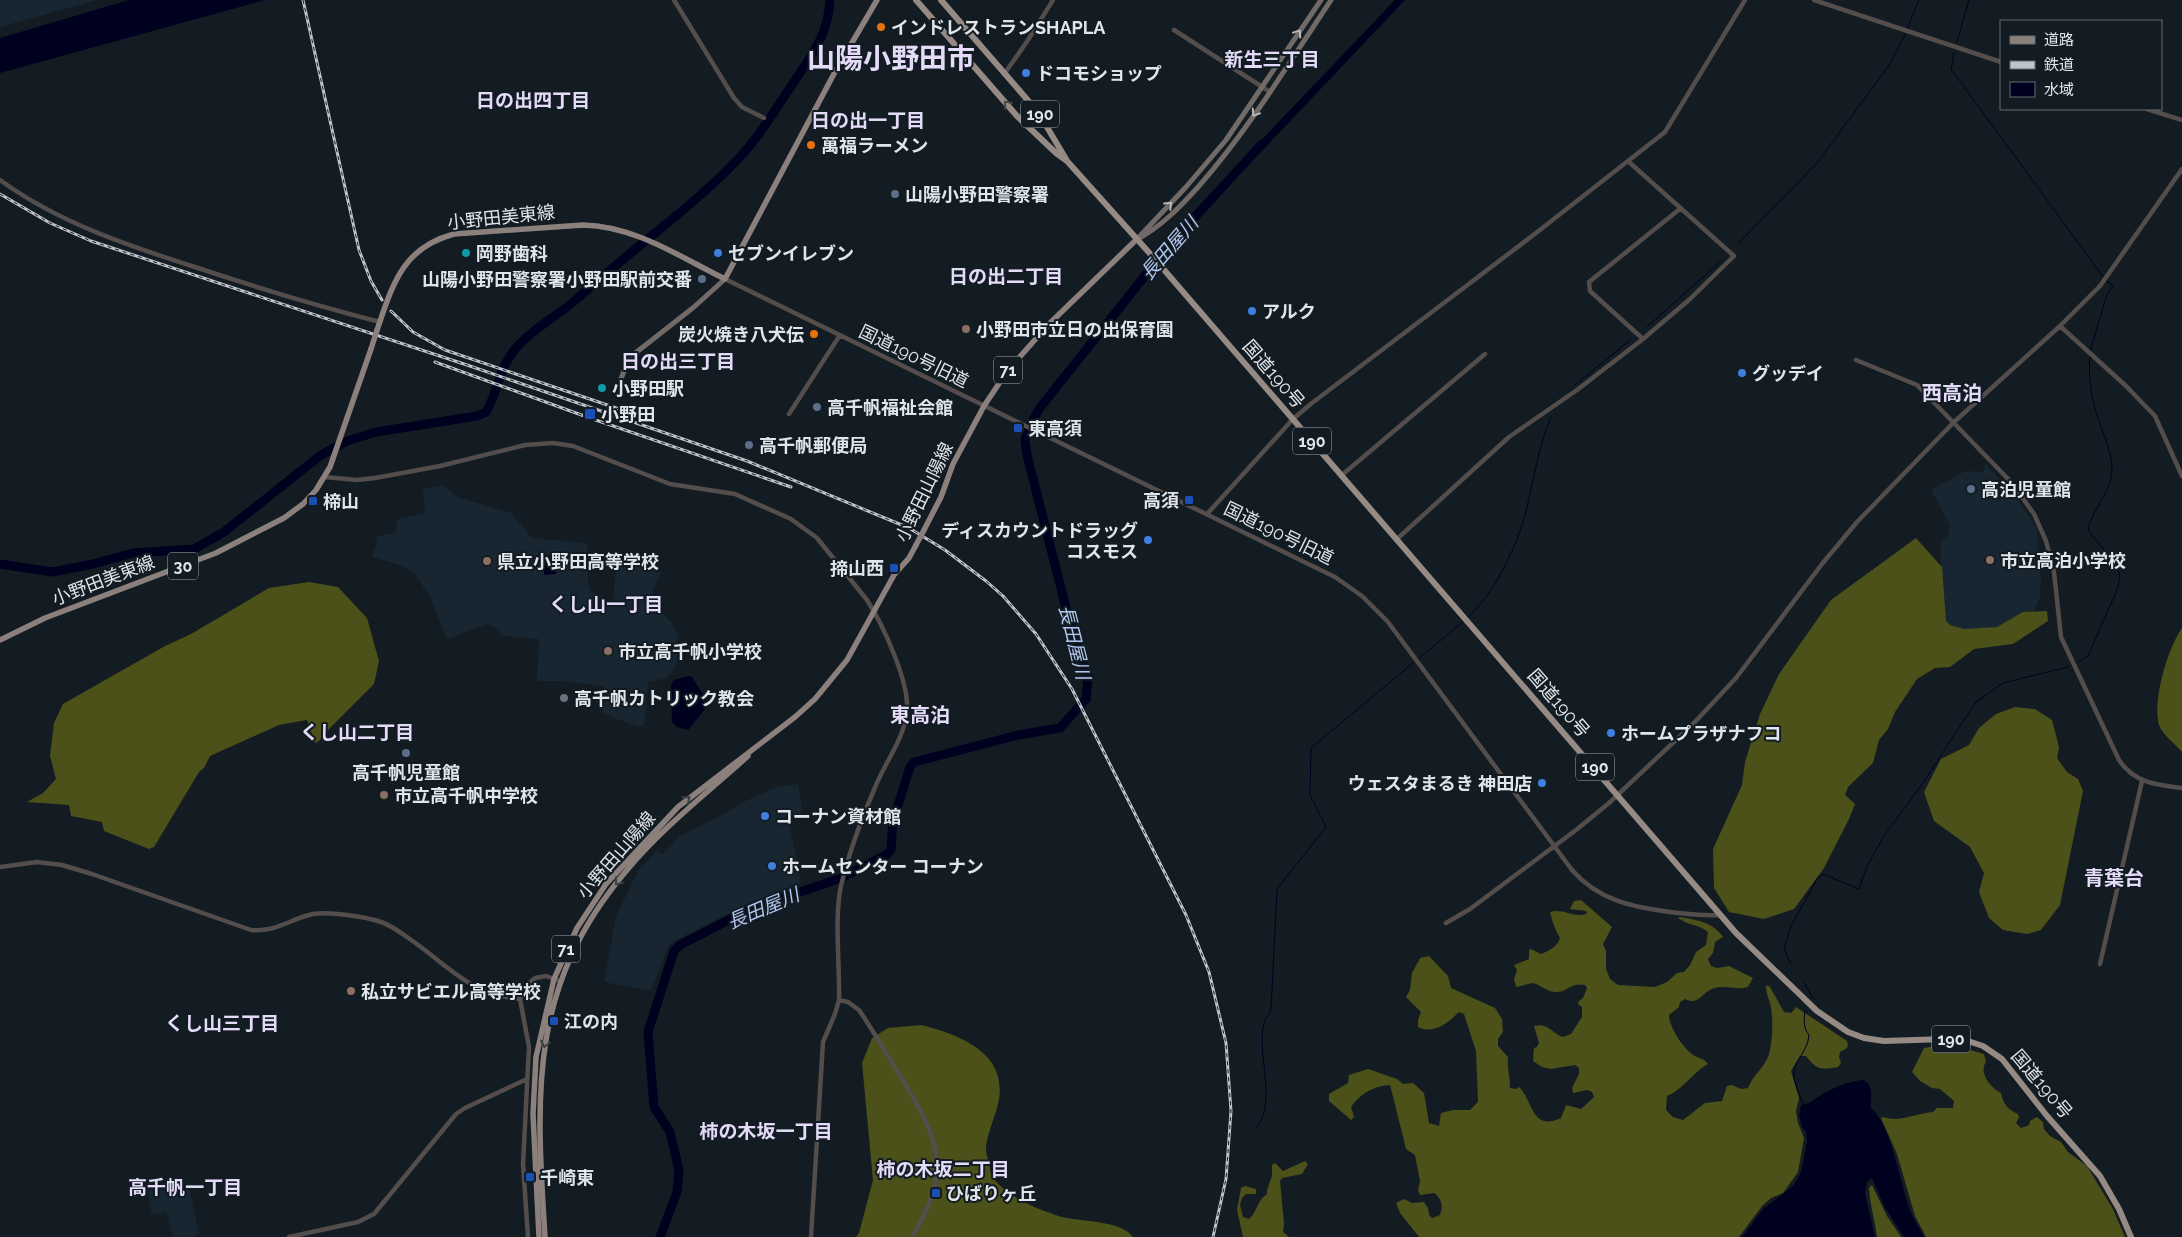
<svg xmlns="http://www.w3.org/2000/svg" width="2182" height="1237" font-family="Raleway,'Noto Sans JP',sans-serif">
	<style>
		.built { fill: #182631 }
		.forest { fill: #4c5019 }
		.water { fill: #00001f }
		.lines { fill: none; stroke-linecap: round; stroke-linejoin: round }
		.stream { stroke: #00001f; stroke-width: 1 }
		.river { stroke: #00001f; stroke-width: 9 }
		.tertiary { stroke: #534d4b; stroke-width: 4.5 }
		.secondary { stroke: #726a66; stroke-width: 5 }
		.primary { stroke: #8b807b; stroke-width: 5.5 }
		.trunk { stroke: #968a84; stroke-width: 6 }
		.rail-casing { stroke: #bec4c9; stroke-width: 3 }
		.rail { stroke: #131c22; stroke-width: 1; stroke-dasharray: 4; stroke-linecap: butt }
		.primary-bridge { stroke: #8b807b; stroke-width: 5.5 }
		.oneway { stroke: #b9babc }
		.oneway2 { stroke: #474849 }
		.oneway3 { stroke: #3d3f41 }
		.food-dot { fill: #e8710a; stroke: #131c22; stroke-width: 2 }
		.shop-dot { fill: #3f7fe0; stroke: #131c22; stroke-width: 2 }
		.service-dot { fill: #5c6f8a; stroke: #131c22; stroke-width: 2 }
		.culture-dot { fill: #0f9aa8; stroke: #131c22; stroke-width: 2 }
		.education-dot { fill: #8d6e63; stroke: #131c22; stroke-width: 2 }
		.transit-dot { fill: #1a4fb4; stroke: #131c22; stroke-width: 2 }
		.worship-dot { fill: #6b7280; stroke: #131c22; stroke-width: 2 }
		.labels { text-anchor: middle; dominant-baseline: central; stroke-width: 4; stroke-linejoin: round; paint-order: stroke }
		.shield { fill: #131c22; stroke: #a2a9ae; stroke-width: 1 }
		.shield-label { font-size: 16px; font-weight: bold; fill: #dfe5ea }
		.poi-label { font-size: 18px; font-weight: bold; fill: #dfe5ea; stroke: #131c22; text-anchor: start }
		.street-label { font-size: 18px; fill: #dfe5ea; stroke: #131c22 }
		.neighbourhood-label { font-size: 19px; font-weight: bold; fill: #e3dbf8; stroke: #131c22 }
		.water-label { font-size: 19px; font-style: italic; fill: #b1c7f0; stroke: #131c22 }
		.quarter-label { font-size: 20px; font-weight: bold; fill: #e3dbf8; stroke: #131c22 }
		.town-label { font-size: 28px; font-weight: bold; fill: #e3dbf8; stroke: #131c22 }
	</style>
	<rect width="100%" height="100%" fill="#131c22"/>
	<!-- built -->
	<path class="built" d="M0,0H97L0,27Z
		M1985,463L2012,492L2032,520L2037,532L2041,577L2040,597L2032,615L2015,629L1941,637V542L1948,538L1950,525L1931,490L1965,471L1983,472Z
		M444,486L457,497L511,513L532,538L586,543L588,551V585L591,592L604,597V600L613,601L616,570L619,559L621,557L652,567L661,573L654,587L652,597L655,604L669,621L672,622L678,636L677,662L674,670L667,678L648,682L644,725L638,727L602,713L604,686L559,681H537L539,639L503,636L494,627L487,624L447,639L430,597L413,571L400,565L372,557L376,546L377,536L395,533L398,519L425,513L423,488Z
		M798,784L803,815L788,818L801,883L747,904L674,941L668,947L651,991L604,982L616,916L638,871L657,851L662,855L680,836L737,807V805L774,788Z
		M188,1183L199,1234L193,1237H173L166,1212L152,1215L147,1188Z"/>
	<!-- forest -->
	<path class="forest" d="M1916,538L1942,567L1946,621L1950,625L1964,629L1997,627L2023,612L2047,611L2048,621L2013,644L1974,649L1950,667L1935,668L1917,679L1895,712L1888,729L1879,740L1873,763L1848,787L1845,795L1855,804L1849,819L1824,868L1794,909L1764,919L1729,912L1714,888L1713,849L1742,785L1745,762L1760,714L1779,674L1831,600Z
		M309,582L338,587L367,618L379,661L374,684L325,733L318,742L315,743L307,720L279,725L210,756L204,768L199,772L154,847L149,849L104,831L102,822L71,816L69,805L27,802L43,793L56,779L50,756L54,723L63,704L165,646L191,634L269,588Z
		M2182,628V752C2176,745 2162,734 2159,725C2152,700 2168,648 2182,628Z
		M2015,707L2035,709L2052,720L2059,747L2057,758L2067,772L2078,779L2083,791L2060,905L2041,930L2027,934L2003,930L1989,918L1979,892L1984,873L1970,847L1934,821L1924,792L1941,759L1969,745L1979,728L1996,714Z
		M1581,900L1612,927L1603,944L1606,951V969L1610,979L1618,985L1655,987L1667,982L1677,973L1684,972L1690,965L1696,952L1706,945L1708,932C1700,925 1687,925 1678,918L1680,917C1697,920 1713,922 1723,937L1715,942L1713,953L1708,959L1711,966L1717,968L1729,966L1753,978L1748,987C1737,991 1724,984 1712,989C1701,993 1699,1006 1685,999L1680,1002L1679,1007L1669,1015C1669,1027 1684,1050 1695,1056C1700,1059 1705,1059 1708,1064C1693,1072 1683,1090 1667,1096L1666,1110L1673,1117L1683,1120L1705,1103L1722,1101L1727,1086L1732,1085L1741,1089L1748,1088C1753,1075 1762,1070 1767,1059C1773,1048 1774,1011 1769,1000C1767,994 1766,991 1766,985L1770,987L1784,1012L1791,1013L1796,1007L1847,1041L1848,1045L1847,1048L1840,1052L1839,1057L1841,1063L1838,1067C1820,1070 1817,1070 1806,1056H1800L1791,1071L1799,1098L1796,1111L1798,1123L1804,1138L1798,1172L1783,1193L1771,1198L1762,1206L1739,1237H1419L1400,1213L1396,1203L1404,1199L1412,1203L1424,1202L1428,1208L1429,1215L1432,1218L1440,1215C1443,1207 1442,1198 1434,1193L1420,1195L1418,1190L1420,1181L1415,1155L1406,1149L1390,1085C1373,1086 1360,1094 1351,1107L1354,1117L1351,1120L1329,1101V1094L1348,1083L1349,1075L1368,1069L1397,1079L1403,1084L1413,1083L1424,1093L1429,1123L1439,1126L1441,1113L1453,1110H1470L1478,1102L1476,1051L1464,1014L1459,1012C1448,1023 1433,1035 1418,1027V1020L1421,1012L1406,997L1410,990L1412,973L1420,958L1429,956L1448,976L1451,988L1495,1008L1502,1019L1503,1032L1498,1039V1046L1508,1057C1507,1068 1510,1077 1510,1088L1516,1089L1519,1087C1533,1100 1531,1132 1561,1118L1566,1105L1581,1109L1594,1097L1592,1092L1587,1090L1573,1093L1572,1088L1579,1074V1068L1575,1065L1551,1069L1542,1067L1533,1061L1534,1048L1537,1047L1539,1043L1534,1026C1547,1022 1552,1033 1563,1037L1571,1034L1582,1017V1007L1578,1004L1579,1001L1583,998L1587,988L1585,985C1570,982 1567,993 1555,992C1546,991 1541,985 1533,983L1516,987L1514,979L1517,970L1514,965L1529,959V950L1531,949L1541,954C1549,951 1557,947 1560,938C1555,930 1552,921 1550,912C1563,908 1573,918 1586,914L1587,912C1581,909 1576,911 1570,909L1574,901Z
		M921,1025C961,1035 1010,1054 998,1104C995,1117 986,1137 986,1149C986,1153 988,1159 989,1164C990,1168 990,1174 993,1178C1009,1198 1037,1209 1062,1217C1081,1222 1121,1220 1133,1237H856L859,1233L873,1180L862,1063L872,1038L888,1028Z
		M1936,1046L1960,1047L1984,1054L1986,1062C1978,1073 1991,1088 2001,1093C2004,1105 2007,1109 2018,1114L2019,1117L2016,1123L2021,1128L2029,1125L2030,1121L2037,1117L2043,1122L2044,1129L2050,1136L2061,1142L2068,1152L2087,1166L2113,1209L2125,1237H1926L1915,1216L1897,1154L1881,1118L1884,1117C1898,1123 1917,1113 1933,1112L1937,1108H1953L1954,1101L1940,1089L1932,1088L1920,1081L1912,1072L1924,1048Z
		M1305,1161L1308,1164L1302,1174L1282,1178L1280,1181L1284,1224L1283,1232L1289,1237H1243L1237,1210L1241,1188L1245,1186L1256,1189V1194H1246L1242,1198L1240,1205L1243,1217L1249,1219C1258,1211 1256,1201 1267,1194V1190L1272,1176V1165L1275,1163L1283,1171Z
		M1872,1185L1887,1216L1901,1237H1877C1875,1220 1870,1205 1869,1188Z"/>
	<!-- water -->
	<path class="water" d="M129,0H265L0,73V38Z
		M1395,0H1405L1258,155L1252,150Z
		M543,556H555L556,574L544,575Z
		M689,676L692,677L709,704L688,730L677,727L672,722L671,685L674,680Z
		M1864,1080C1875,1088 1870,1096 1871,1108C1893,1127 1900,1188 1913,1217C1916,1224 1921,1230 1924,1237H1904L1884,1206L1872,1178L1867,1182L1865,1193L1875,1237H1742L1763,1209L1793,1186L1801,1172L1807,1142L1806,1132L1802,1127L1799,1115L1801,1105C1809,1104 1816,1098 1823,1094C1835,1087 1849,1081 1864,1080Z"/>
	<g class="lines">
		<!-- stream -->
		<path class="stream" d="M1907,29L1919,0
			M1957,42L1969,0
			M1954,53L1951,69L2104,278
			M1739,243L1817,163L1888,67L1906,33
			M1647,327L1721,261
			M2090,352L2107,294L2113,286L2107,281
			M1575,385L1629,341
			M1467,618C1479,608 1487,595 1496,582C1509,560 1520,535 1526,511C1534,480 1538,447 1551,417
			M1417,660L1464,621
			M2078,662L2088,656L2117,590L2120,577L2117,566L2088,530C2092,509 2112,492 2112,469C2112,453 2104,436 2099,421C2091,399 2088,379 2090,356
			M1791,964L1784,949L1791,926L1817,879L1823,874L1859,889L1867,866L1884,836L1923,783L1976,702L2003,683L2068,667
			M1804,983L1813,998
			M1803,1104C1800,1095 1793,1082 1794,1072C1794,1061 1808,1051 1809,1035C1803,1028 1804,1020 1805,1011
			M1256,1128C1278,1103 1256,1054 1264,1023C1265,1018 1270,1014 1271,1009L1277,889L1326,827L1310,795L1311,748L1414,662"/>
		<!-- river -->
		<path class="river" d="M0,564L52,572L93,564L133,553L194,549L224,532L321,455L347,441L376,432L477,416L486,412C499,390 498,369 516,348C534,327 558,316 578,298C630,250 690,210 738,159C759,137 775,110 792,85C811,56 828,36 830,0
			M660,1237L677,1192L679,1170L670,1132L654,1107L648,1032L674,951L680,945L748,910L841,878L886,855L891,850L893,821L910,767L914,762L1018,735L1060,728L1086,699L1088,678L1066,608L1027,455L1025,440L1027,431L1039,409L1171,243L1262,144"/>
		<!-- tertiary -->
		<path class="tertiary" d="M674,0L734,98L742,107L764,118
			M1814,0L2001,62
			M1174,30L1270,92
			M1005,73L1028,40L1053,0
			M2147,109L2182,120
			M0,180C59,223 129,246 198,268C258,288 318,306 380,322
			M725,279L1335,577L1362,596L1388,622L1572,870C1598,900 1632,907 1670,912C1687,914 1703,916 1720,915
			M2060,326L2126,386L2155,416L2182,476
			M1643,339L1590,291L1589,282L1681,208
			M1856,360L1917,385L2011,482L2034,514L2046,541L2054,572L2061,637L2119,760C2134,783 2157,785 2182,788
			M789,414L840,335
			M1342,475L1485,354
			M324,477L357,480L375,478L440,466L525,445L553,443L573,446L670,484L735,494L791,519L817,538L867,600C883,625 909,681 907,710C905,739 884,763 874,790C862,818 848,856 841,886C834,917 840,967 839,1000L835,1014L823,1042L811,1237
			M1208,513L1293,419L1312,403L1536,233L1665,132L1745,0
			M1397,539L1509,437L1577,390L1643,339L1690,299L1734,256L1629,162
			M0,867L37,862L62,865L92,874L251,930C278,932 289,919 313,914C329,911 366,917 381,922C393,926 404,935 414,942C452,969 470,994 520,999
			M1446,923L1470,909L1576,830L1609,803L1694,723L1736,678L1822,564L1857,522L1953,423L2060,326L2100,286L2182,169
			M2100,964L2142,781
			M839,1000L848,1002L859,1010C874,1032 888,1056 902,1079C940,1141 952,1170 912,1237
			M289,1237L358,1222L374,1214L456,1114L465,1108L527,1079
			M528,1237L523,1164L529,1047L520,999L524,988L535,978L546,976L560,981"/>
		<!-- secondary -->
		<path class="secondary" d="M1138,238L1186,187L1226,140L1321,0
			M1136,240C1161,227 1180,207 1199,186C1249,129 1289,63 1331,0
			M621,379L629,358L694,307L725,279"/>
		<!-- primary -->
		<path class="primary" d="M377,330C393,284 402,248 454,234L583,225C635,226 680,257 725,279L836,70L877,0
			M924,530L941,497L953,464L984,406L1008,370L1049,324L1136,240
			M0,640L45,618L216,553L284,518L303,504L316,490L330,467L371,349
			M539,1237L533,1114L536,1057L554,979L577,928L606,884L678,807L795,717L815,699L847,660L894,575L909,558L916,545
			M545,1237C536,1094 528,986 627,870C663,827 707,793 748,756"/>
		<!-- trunk -->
		<path class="trunk" d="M916,0L1017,116L1056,153L1067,161L1153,257L1736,933L1817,1011L1848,1032L1864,1038L1884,1041L1946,1039L1971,1042L1983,1046L2002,1059L2047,1116L2100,1176L2119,1209L2131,1237
			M941,0L1038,112L1066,159
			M1026,124L1035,123L1038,112"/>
		<defs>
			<path id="rail" d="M303,0L359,250L371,281L382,300
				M0,194L50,223L91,241L467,365L747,461L909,528L945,550L986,581L1003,596L1036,634L1072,689L1186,915L1209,972L1226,1043L1231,1111L1226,1179L1213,1237
				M391,311L413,332L445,350L631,413
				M435,362L587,417L791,487"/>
		</defs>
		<!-- rail casing -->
		<use href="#rail" class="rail-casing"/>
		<!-- rail -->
		<use href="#rail" class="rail"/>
		<!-- primary-bridge -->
		<path class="primary-bridge" d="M371,349L377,330
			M916,545L924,530"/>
	</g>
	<!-- one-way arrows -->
	<defs><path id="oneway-chevron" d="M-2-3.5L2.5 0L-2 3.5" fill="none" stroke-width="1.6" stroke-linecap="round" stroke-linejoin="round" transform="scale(1.25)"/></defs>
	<g class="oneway">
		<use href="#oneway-chevron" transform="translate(1298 33) rotate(-56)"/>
		<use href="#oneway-chevron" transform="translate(1255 113) rotate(124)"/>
		<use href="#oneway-chevron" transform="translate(1169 205) rotate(-44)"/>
	</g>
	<use class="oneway2" href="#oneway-chevron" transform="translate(1007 104) rotate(-131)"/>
	<g class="oneway3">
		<use href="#oneway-chevron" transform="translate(687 799) rotate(-40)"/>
		<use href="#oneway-chevron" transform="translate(618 882) rotate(128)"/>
		<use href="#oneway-chevron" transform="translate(545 1044) rotate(101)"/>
	</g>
	<!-- markers -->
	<g class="food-dot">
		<circle cx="881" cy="27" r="5"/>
		<circle cx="811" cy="145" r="5"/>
		<circle cx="814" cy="334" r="5"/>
	</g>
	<g class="shop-dot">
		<circle cx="1026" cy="73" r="5"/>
		<circle cx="718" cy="253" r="5"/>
		<circle cx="1252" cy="311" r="5"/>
		<circle cx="1742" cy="373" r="5"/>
		<circle cx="1148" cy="540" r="5"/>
		<circle cx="1611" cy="733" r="5"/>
		<circle cx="1542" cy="783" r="5"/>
		<circle cx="765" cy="816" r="5"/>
		<circle cx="772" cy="866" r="5"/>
	</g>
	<g class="service-dot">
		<circle cx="895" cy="194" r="5"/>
		<circle cx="702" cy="279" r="5"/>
		<circle cx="817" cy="407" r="5"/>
		<circle cx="749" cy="445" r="5"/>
		<circle cx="1971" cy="489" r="5"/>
		<circle cx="406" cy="753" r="5"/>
	</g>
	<g class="culture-dot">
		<circle cx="466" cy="253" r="5"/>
		<circle cx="602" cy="388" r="5"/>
	</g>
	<g class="education-dot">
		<circle cx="966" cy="329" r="5"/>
		<circle cx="1990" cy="560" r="5"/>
		<circle cx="487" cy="561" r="5"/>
		<circle cx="608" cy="651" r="5"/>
		<circle cx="384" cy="795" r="5"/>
		<circle cx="351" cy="991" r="5"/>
	</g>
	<g class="transit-dot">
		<rect x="584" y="408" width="12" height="12" rx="2.5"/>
		<rect x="1013" y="423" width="10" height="10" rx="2.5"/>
		<rect x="1184" y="495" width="10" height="10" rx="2.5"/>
		<rect x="308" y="496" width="10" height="10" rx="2.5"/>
		<rect x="889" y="563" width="10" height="10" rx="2.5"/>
		<rect x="549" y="1016" width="10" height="10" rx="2.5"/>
		<rect x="525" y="1172" width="10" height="10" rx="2.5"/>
		<rect x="931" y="1188" width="10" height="10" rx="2.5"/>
	</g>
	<circle class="worship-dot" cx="564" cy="698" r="5"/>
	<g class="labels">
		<!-- shield labels -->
		<g class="shield">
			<rect x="1021" y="100.5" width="38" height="27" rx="4"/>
			<rect x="994" y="356.5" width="28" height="27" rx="4"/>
			<rect x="1293" y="427.5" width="38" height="27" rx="4"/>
			<rect x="168" y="552.5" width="30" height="27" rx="4"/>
			<rect x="1576" y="753.5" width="38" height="27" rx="4"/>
			<rect x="552" y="935.5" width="28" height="27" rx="4"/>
			<rect x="1932" y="1025.5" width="38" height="27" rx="4"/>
		</g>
		<g class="shield-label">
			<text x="1040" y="114">190</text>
			<text x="1008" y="370">71</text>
			<text x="1312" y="441">190</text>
			<text x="183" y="566">30</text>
			<text x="1595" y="767">190</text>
			<text x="566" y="949">71</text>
			<text x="1951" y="1039">190</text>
		</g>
		<!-- poi labels -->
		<g class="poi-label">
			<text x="891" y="27">インドレストランSHAPLA</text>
			<text x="1036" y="73">ドコモショップ</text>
			<text x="821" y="145">萬福ラーメン</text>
			<text x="905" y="194">山陽小野田警察署</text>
			<text x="476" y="253">岡野歯科</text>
			<text x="728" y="253">セブンイレブン</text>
			<text x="692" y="279" text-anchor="end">山陽小野田警察署小野田駅前交番</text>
			<text x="1262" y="311">アルク</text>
			<text x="976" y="329">小野田市立日の出保育園</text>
			<text x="804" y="334" text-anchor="end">炭火焼き八犬伝</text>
			<text x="1752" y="373">グッデイ</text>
			<text x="612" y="388">小野田駅</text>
			<text x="827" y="407">高千帆福祉会館</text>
			<text x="601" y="414">小野田</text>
			<text x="1028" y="428">東高須</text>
			<text x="759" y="445">高千帆郵便局</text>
			<text x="1981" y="489">高泊児童館</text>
			<text x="1179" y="500" text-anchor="end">高須</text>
			<text x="323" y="501">楴山</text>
			<text x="1138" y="530" text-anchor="end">ディスカウントドラッグ<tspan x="1138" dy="21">コスモス</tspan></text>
			<text x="2000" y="560">市立高泊小学校</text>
			<text x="497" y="561">県立小野田高等学校</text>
			<text x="884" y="568" text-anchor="end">揥山西</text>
			<text x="618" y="651">市立高千帆小学校</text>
			<text x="574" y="698">高千帆カトリック教会</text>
			<text x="1621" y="733">ホームプラザナフコ</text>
			<text x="406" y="772" text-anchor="middle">高千帆児童館</text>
			<text x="1532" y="783" text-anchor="end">ウェスタまるき 神田店</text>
			<text x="394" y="795">市立高千帆中学校</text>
			<text x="775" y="816">コーナン資材館</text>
			<text x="782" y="866">ホームセンター コーナン</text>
			<text x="361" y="991">私立サビエル高等学校</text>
			<text x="564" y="1021">江の内</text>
			<text x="540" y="1177">千崎東</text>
			<text x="946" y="1193">ひばりヶ丘</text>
		</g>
		<!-- street labels -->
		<g class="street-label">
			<text transform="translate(501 217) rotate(-6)">小野田美東線</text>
			<text transform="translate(914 356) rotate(26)">国道190号旧道</text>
			<text transform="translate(1274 374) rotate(49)">国道190号</text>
			<text transform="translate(924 492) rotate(-64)">小野田山陽線</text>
			<text transform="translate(1279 533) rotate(26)">国道190号旧道</text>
			<text transform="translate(103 580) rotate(-21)">小野田美東線</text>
			<text transform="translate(1559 703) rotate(49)">国道190号</text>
			<text transform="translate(616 855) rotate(-49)">小野田山陽線</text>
			<text transform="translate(2042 1084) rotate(50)">国道190号</text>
		</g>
		<!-- neighbourhood labels -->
		<g class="neighbourhood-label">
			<text x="1272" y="59">新生三丁目</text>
			<text x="533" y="100">日の出四丁目</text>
			<text x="868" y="120">日の出一丁目</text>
			<text x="1006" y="276">日の出二丁目</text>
			<text x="678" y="361">日の出三丁目</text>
			<text x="606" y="604">くし山一丁目</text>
			<text x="357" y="732">くし山二丁目</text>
			<text x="222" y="1023">くし山三丁目</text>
			<text x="766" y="1131">柿の木坂一丁目</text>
			<text x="943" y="1169">柿の木坂二丁目</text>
			<text x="185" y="1187">高千帆一丁目</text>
		</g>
		<!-- water labels -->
		<g class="water-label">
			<text transform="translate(1169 248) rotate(-49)">長田屋川</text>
			<text transform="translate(1075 642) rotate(76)">長田屋川</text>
			<text transform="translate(763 908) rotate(-23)">長田屋川</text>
		</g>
		<!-- quarter labels -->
		<g class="quarter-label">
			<text x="1952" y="393">西高泊</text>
			<text x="920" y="715">東高泊</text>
			<text x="2114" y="878">青葉台</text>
		</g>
		<!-- town labels -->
		<g class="town-label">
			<text x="891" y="58">山陽小野田市</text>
		</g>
	</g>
	<!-- legend -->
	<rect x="2000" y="20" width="162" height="90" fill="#131c22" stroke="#656c72"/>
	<rect x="2010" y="36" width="25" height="8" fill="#8b807b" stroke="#656c72"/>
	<text x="2044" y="45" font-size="15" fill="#dfe5ea">道路</text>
	<rect x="2010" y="61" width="25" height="8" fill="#bec4c9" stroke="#656c72"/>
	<text x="2044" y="70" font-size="15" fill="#dfe5ea">鉄道</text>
	<rect x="2010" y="82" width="25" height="15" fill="#00001f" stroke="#656c72"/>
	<text x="2044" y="95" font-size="15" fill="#dfe5ea">水域</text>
</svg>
